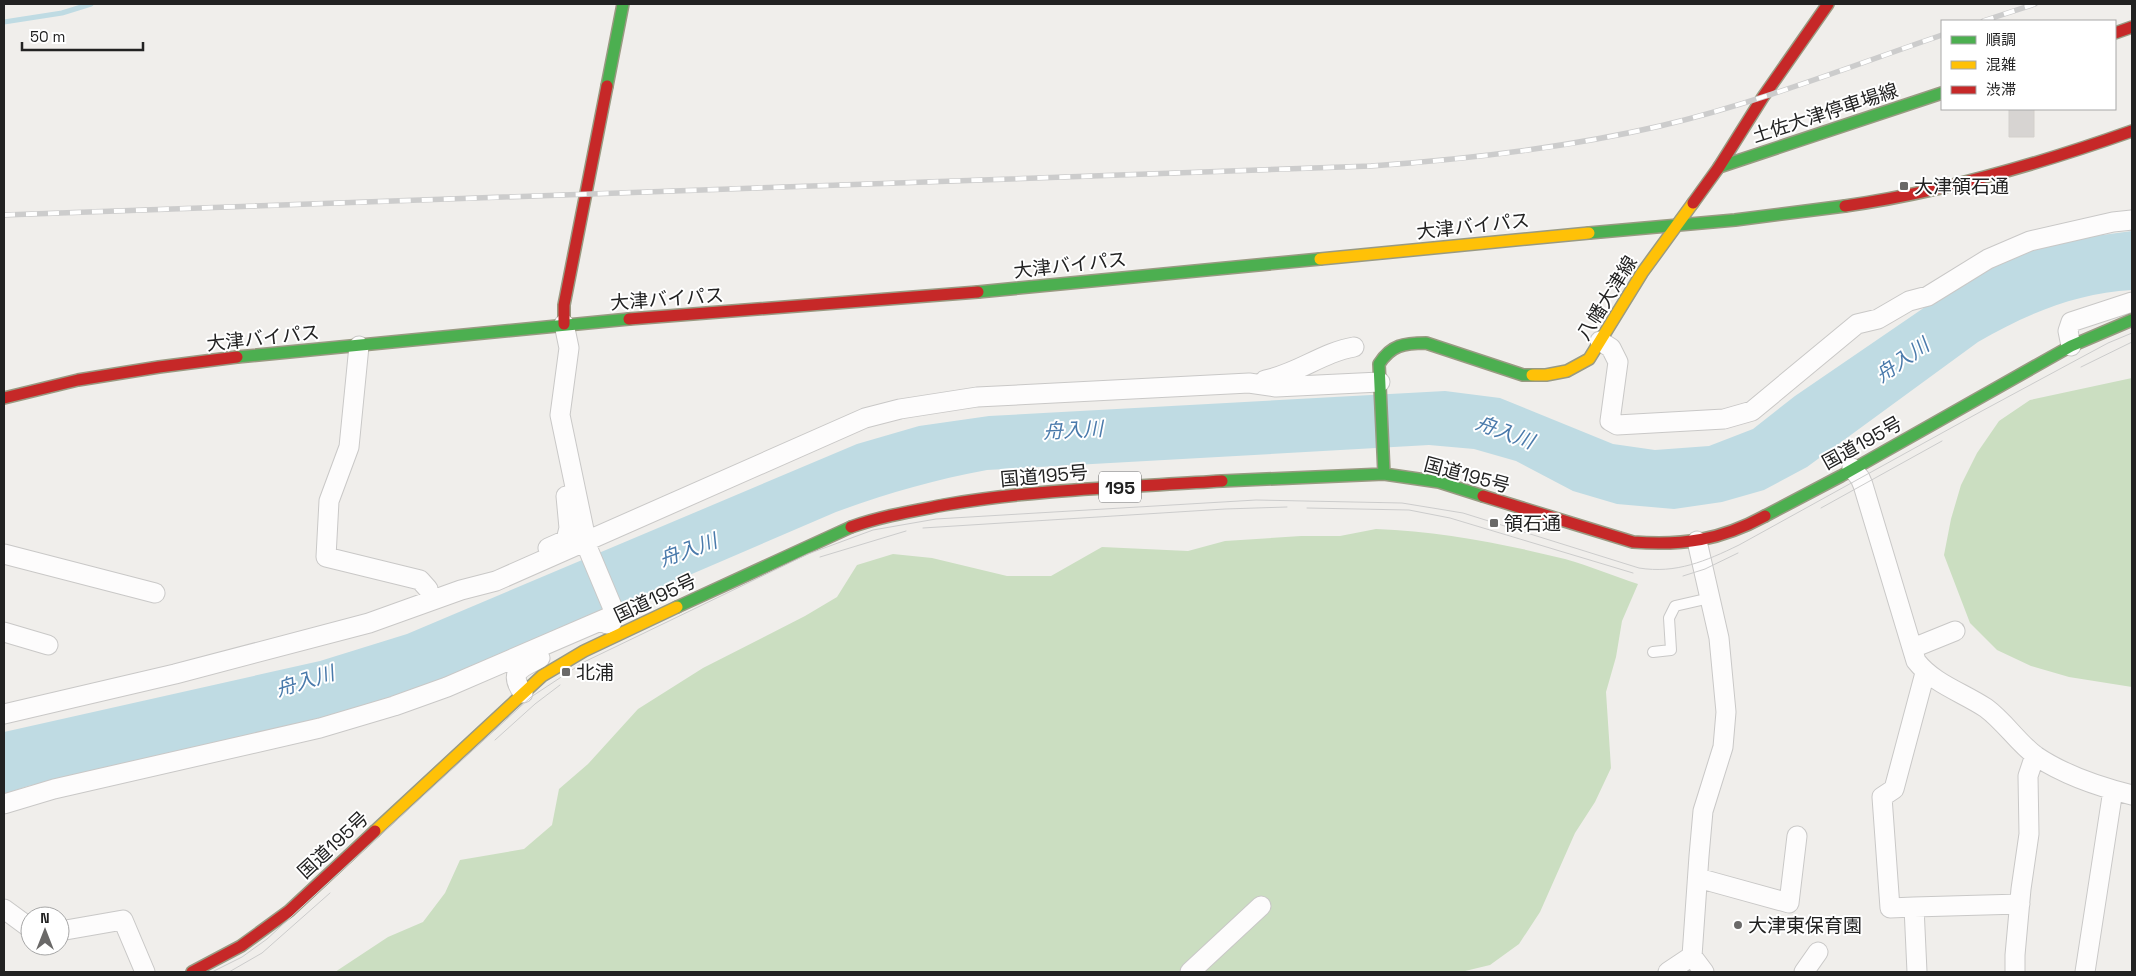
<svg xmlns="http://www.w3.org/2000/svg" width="2136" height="976" font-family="'Space Grotesk','Noto Sans JP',sans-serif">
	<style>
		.forest { fill: #cbdec1 }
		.water { fill: #bfdbe3 }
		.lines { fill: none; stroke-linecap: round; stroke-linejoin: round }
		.stream { stroke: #bfdbe3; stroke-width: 5 }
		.building { fill: #d7d4d2; stroke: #d3d0cc }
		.lane-casing { stroke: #c9c8c7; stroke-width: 12 }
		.street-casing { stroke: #c9c8c7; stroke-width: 21 }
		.fast-casing { stroke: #999a82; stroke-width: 14 }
		.slow-casing { stroke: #999a82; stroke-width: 14 }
		.jam-casing { stroke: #999a82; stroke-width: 14 }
		.lane { stroke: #fdfcfc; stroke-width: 10 }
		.street { stroke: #fdfcfc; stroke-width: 19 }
		.fast { stroke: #4caf50; stroke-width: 11 }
		.slow { stroke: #ffc107; stroke-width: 11 }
		.jam { stroke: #c62828; stroke-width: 11 }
		.tram { stroke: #ccc; stroke-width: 1 }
		.rail-casing { stroke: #ccc; stroke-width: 5.5 }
		.rail { stroke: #fff; stroke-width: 4; stroke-dasharray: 11; stroke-linecap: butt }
		.poi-dot { fill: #6a6968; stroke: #fff; stroke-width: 2 }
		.labels { text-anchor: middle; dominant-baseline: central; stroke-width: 4; stroke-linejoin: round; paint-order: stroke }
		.shield { fill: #fff; stroke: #646464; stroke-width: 1 }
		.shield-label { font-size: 18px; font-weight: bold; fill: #222 }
		.street-label { font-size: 19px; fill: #222; stroke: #fff }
		.poi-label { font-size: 19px; fill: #222; stroke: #fff; text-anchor: start }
		.water-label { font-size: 20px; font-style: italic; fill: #4a7aab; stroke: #fff }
	</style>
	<rect width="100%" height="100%" fill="#f0eeeb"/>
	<!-- forest -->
	<path class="forest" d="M2132,378V687L2069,677L2031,666L1997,650L1970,623L1944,555L1951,519L1961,485L1977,453L1999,421L2030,400Z
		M1376,529C1440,531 1504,544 1565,559C1590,566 1614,576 1638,584L1622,621L1616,657L1606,692L1611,768L1595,802L1575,833L1540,912L1519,944L1490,965L1461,972H335L388,937L423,922L445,893L460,860L524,849L552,825L559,789L588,764L638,709L703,668L805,616L837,597L857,565L893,554L932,558L1007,576H1051L1102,547L1188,551L1225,541L1301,536H1340Z"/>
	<!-- water -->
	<path class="water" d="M2132,231V290C2076,293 2026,314 1978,342L1807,467L1764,490L1722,502L1674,509L1617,504L1573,491L1516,461L1474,449L1429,445L987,470C933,480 888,493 836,512L424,689L333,718L28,786L4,794V732L320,661L407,634L857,444L919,426L989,416L1445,391L1500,398L1613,444L1655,450L1709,446L1753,429L1795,396L1966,279L2017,255L2080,238Z"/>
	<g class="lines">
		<!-- stream -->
		<path class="stream" d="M4,22L62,13L91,4"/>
	</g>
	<!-- building -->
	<path class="building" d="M2009,109H2034V137H2009Z"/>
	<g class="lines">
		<defs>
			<path id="lane" d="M1653,652L1671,650L1669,618L1675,606L1710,598"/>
			<path id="street" d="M564,324L569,348L560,415L588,549L614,611L612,622L607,624
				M1600,341L1611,348L1618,362L1610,421L1617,425L1724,419L1752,411L1857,324L1878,319L1909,301L1928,296L1988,259L2030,241L2113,222L2132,220
				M359,346L349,447L329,501L326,557L420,580L428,589
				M2071,346L2068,331L2071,322L2132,302
				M1265,380C1297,374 1323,352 1354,347
				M1852,468L1860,478L1863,485L1916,661C1934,684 1962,692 1986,708C2005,722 2018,743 2036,756C2064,775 2100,787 2132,795
				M1697,541L1719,638L1726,712L1723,747L1703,811L1699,856L1692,956L1704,972
				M548,548L566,540L569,528L566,496
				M4,554L155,593
				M4,632L48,645
				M1913,648L1955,631
				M523,693C507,671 522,668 540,658
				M4,714L175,674L369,623L461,590L496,581L865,418L900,409L977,397L1249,383L1276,387L1380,382
				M4,804L54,789L320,728L394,706L447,687L614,615
				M1698,878L1789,903L1797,836
				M1914,907L2020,904
				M4,909L30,928
				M60,931L123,920L145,972
				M1190,972L1261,906
				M1668,972L1692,956
				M1804,972L1818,952
				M1917,972L1914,907L1890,908L1882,797L1894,789L1925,673
				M2015,972V955L2021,889L2029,834L2028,776L2035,755
				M2085,972L2113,790"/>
			<path id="fast" d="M607,86L623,4
				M1719,167L1942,93
				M1589,233L1735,220L1845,206
				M978,292L1320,259
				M237,357L629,319
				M1384,474L1379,364C1391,345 1404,343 1426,343L1523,375H1532
				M1222,481L1384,474L1439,482L1483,496
				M1765,516L1841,476L2071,346L2132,320
				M677,607L851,527"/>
			<path id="slow" d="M1320,259L1589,233
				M1532,375H1546L1567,371L1589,359L1642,273L1693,203
				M375,831L542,676L584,651L677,607"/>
			<path id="jam" d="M2115,33L2132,27
				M1693,203L1719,167L1763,97L1828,4
				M1845,206C1943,192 2039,164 2132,131
				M629,319L978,292
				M564,324V305L607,86
				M4,398L78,380L159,367L237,357
				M1483,496L1633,542C1682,546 1721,540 1765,516
				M851,527C882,516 913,511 944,505C1036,489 1130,487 1222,481
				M192,972L241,946L289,911L375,831"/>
		</defs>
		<!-- lane casing -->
		<use href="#lane" class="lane-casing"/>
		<!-- street casing -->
		<use href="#street" class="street-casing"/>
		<!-- fast casing -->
		<use href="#fast" class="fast-casing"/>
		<!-- slow casing -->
		<use href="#slow" class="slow-casing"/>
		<!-- jam casing -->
		<use href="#jam" class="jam-casing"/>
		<!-- lane -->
		<use href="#lane" class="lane"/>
		<!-- street -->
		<use href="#street" class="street"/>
		<!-- fast -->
		<use href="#fast" class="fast"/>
		<!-- slow -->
		<use href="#slow" class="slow"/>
		<!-- jam -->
		<use href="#jam" class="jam"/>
		<!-- tram -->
		<path class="tram" d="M2081,367L2132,342
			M1307,508L1409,510L1450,518L1633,573
			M1821,508L1942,441
			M923,528L1225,509L1287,507
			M820,557L906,531
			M1683,576L1705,569L1738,553
			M495,740L535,704L560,685
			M212,972L242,957L267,939L531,697L584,662L808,554L873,530L936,519L1256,500L1402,503L1463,513L1639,568C1676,574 1706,561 1739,545L1980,412L2108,343L2132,333
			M229,972L262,953L330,893"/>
		<defs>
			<path id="rail" d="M1983,21L2035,4
				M4,215L1371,166C1469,159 1565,148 1660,126C1757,103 1849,67 1942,35"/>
		</defs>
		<!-- rail casing -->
		<use href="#rail" class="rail-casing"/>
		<!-- rail -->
		<use href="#rail" class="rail"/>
	</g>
	<!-- markers -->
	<g class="poi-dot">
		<rect x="1899" y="181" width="10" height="10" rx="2.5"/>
		<rect x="1489" y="518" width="10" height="10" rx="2.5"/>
		<rect x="561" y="667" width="10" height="10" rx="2.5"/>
		<circle cx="1738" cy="925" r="5"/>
	</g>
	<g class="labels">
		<!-- shield labels -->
		<rect class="shield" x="1099" y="471.5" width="42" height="31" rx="4"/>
		<g class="shield-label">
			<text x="1120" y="487">195</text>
		</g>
		<!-- street labels -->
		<g class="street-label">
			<text transform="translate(1825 113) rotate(-18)">土佐大津停車場線</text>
			<text transform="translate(1473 226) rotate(-6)">大津バイパス</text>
			<text transform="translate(1070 265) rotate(-6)">大津バイパス</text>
			<text transform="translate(1607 298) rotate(-58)">八幡大津線</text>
			<text transform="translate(667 299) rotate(-4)">大津バイパス</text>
			<text transform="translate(263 338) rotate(-6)">大津バイパス</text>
			<text transform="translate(1862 443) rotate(-29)">国道195号</text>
			<text transform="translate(1467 475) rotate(15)">国道195号</text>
			<text transform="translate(1044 476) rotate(-5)">国道195号</text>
			<text transform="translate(655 598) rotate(-25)">国道195号</text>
			<text transform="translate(333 845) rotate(-43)">国道195号</text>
		</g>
		<!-- poi labels -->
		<g class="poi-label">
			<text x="1914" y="186">大津領石通</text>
			<text x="1504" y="523">領石通</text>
			<text x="576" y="672">北浦</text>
			<text x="1748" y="925">大津東保育園</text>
		</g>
		<!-- water labels -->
		<g class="water-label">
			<text transform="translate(1902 360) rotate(-35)">舟入川</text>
			<text transform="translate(1073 430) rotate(-3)">舟入川</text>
			<text transform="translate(1505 432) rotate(20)">舟入川</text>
			<text transform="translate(688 550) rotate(-20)">舟入川</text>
			<text transform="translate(305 681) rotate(-17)">舟入川</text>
		</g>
	</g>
	<!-- border -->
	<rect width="2136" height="976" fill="none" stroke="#222222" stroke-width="10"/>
	<!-- legend -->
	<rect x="1941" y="20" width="175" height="90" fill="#ffffff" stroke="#a7a7a7"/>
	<rect x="1951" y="36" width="25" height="8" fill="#4caf50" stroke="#a7a7a7"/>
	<text x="1986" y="45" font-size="15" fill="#222222">順調</text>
	<rect x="1951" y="61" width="25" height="8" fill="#ffc107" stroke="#a7a7a7"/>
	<text x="1986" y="70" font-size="15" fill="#222222">混雑</text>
	<rect x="1951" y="86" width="25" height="8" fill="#c62828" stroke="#a7a7a7"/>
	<text x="1986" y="95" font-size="15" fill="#222222">渋滞</text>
	<!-- north arrow -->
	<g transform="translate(45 931)"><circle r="24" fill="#ffffff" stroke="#a7a7a7"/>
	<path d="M0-4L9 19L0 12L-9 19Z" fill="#6a6968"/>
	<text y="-8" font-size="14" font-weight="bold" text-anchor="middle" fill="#222222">N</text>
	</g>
	<!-- scale -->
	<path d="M22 42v8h121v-8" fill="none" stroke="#222222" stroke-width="2.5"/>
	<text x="30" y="42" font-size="15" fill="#222222" stroke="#ffffff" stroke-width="4" paint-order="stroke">50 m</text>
</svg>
